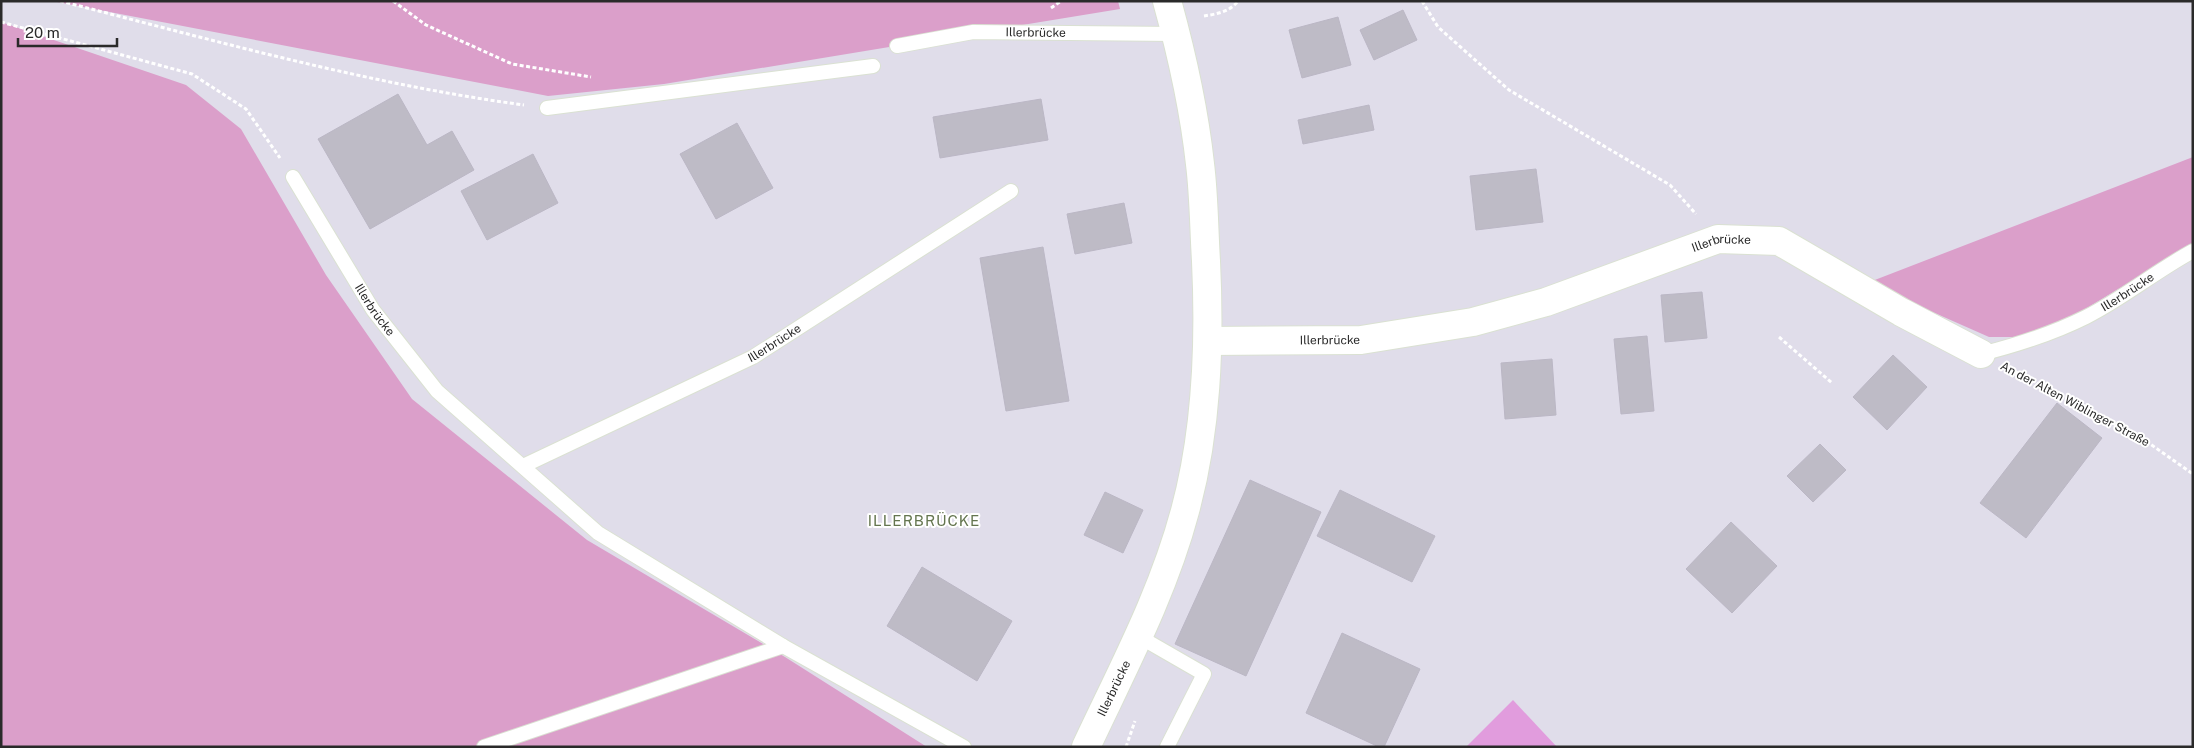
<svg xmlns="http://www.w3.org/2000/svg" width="2194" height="748" font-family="'Public Sans',sans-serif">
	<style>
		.green { fill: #db9fca }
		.pitch { fill: #e19cdd }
		.building { fill: #bebbc6; stroke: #bbb7c5 }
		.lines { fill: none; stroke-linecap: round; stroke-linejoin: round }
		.service-casing { stroke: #dae1d2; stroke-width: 16 }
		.minor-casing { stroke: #dae1d2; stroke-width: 30 }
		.secondary-casing { stroke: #dae1d2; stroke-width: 30 }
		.path { stroke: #fff; stroke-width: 3; stroke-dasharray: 4 2.5; stroke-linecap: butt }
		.service { stroke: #fff; stroke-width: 14 }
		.minor { stroke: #fff; stroke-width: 28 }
		.secondary { stroke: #fff; stroke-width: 28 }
		.labels { text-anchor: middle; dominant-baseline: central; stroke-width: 4; stroke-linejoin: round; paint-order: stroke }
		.street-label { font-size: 12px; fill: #2a2a2a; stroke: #fff }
		.quarter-label { font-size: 15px; letter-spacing: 1px; fill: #64754f; stroke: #fff }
	</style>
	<rect width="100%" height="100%" fill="#e0ddea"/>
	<!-- green -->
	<path class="green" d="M52,1H1118L1120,9L664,84L548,96Z
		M1,22L186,85L241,129L326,275L412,399L587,540L785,657L927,747H1Z
		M2193,157V244L2082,311L2025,337H1989L1867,283Z"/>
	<!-- pitch -->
	<path class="pitch" d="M1513,700L1557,747H1466Z"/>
	<!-- building -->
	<path class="building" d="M1403,10L1417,40L1374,60L1360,30Z
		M1338,17L1351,65L1302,78L1289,30Z
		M398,94L427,145L452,131L474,170L370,229L318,139Z
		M1041,99L1048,140L940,158L933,117Z
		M1369,105L1374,130L1303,144L1298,120Z
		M737,123L773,188L716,219L680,154Z
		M533,154L558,203L487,240L461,191Z
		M1536,169L1543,222L1476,230L1470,176Z
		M1124,203L1132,243L1075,254L1067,214Z
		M1043,247L1069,401L1006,411L980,258Z
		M1702,292L1707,338L1665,342L1661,295Z
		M1647,336L1654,411L1621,414L1614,339Z
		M1893,355L1927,387L1887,430L1853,397Z
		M1552,359L1556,415L1505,419L1501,363Z
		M2057,403L2102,438L2026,538L1980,503Z
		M1820,444L1846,470L1813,502L1787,476Z
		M1250,480L1321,512L1246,676L1175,644Z
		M1340,490L1435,536L1412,582L1317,536Z
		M1105,492L1143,510L1123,553L1084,535Z
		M1731,522L1777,566L1732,613L1686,569Z
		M922,567L1012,621L977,681L887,626Z
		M1342,633L1420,669L1384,747H1379L1306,713Z"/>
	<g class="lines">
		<defs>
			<g id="service">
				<path id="s1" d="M897,46L973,32L1176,34"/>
				<path d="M547,108L873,66"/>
				<path id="s2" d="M293,177L373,310L437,391L598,533L783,646L964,747"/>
				<path id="s3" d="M1981,354C2017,345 2052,334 2086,317C2122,299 2156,271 2193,251"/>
				<path id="s4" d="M523,466L753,357L1011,191"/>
				<path d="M1138,636L1204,674L1167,747"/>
				<path d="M484,747L783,646"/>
			</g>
			<g id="minor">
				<path id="s5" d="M1208,341L1361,340L1473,322L1546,302L1718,239L1779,241L1901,312L1981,354"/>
			</g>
			<g id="secondary">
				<path id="s6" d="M1086,747C1122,670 1163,594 1185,511C1207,430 1210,345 1206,261C1204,229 1204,196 1200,164C1194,109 1182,55 1167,1"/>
			</g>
		</defs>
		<!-- service casing -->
		<use href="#service" class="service-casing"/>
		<!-- minor casing -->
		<use href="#minor" class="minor-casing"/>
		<!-- secondary casing -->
		<use href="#secondary" class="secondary-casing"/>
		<!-- path -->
		<path class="path" d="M60,1C213,40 367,84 524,105
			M393,1L426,25L512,64L591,77
			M1422,1L1438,27L1509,90L1670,185L1696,214
			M1051,8L1061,1
			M1204,16C1216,14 1230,12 1238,1
			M1,22L192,74L246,109L280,158
			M1779,337L1832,383
			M2014,371L2143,439L2193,474
			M1126,747L1135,721"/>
		<!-- service -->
		<use href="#service" class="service"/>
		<!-- minor -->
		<use href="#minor" class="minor"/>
		<!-- secondary -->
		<use href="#secondary" class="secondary"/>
	</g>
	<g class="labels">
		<!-- street labels -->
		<g class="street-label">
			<text stroke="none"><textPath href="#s1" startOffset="140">Illerbrücke</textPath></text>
			<text stroke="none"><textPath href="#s5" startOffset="528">Illerbrücke</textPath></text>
			<text stroke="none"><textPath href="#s3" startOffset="160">Illerbrücke</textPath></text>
			<text stroke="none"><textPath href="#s2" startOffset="156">Illerbrücke</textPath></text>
			<text stroke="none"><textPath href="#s5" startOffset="122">Illerbrücke</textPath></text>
			<text stroke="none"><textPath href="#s4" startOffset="280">Illerbrücke</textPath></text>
			<text transform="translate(2075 404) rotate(28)">An der Alten Wiblinger Straße</text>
			<text stroke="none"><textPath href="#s6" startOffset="65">Illerbrücke</textPath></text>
		</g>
		<!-- quarter labels -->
		<g class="quarter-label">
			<text x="924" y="520">ILLERBRÜCKE</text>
		</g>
	</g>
	<!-- border -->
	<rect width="2194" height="748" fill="none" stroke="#2a2a2a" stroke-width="5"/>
	<!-- scale -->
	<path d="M18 38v8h99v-8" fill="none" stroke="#2a2a2a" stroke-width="2.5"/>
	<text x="25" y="38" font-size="15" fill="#2a2a2a" stroke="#ffffff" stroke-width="4" paint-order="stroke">20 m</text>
</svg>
